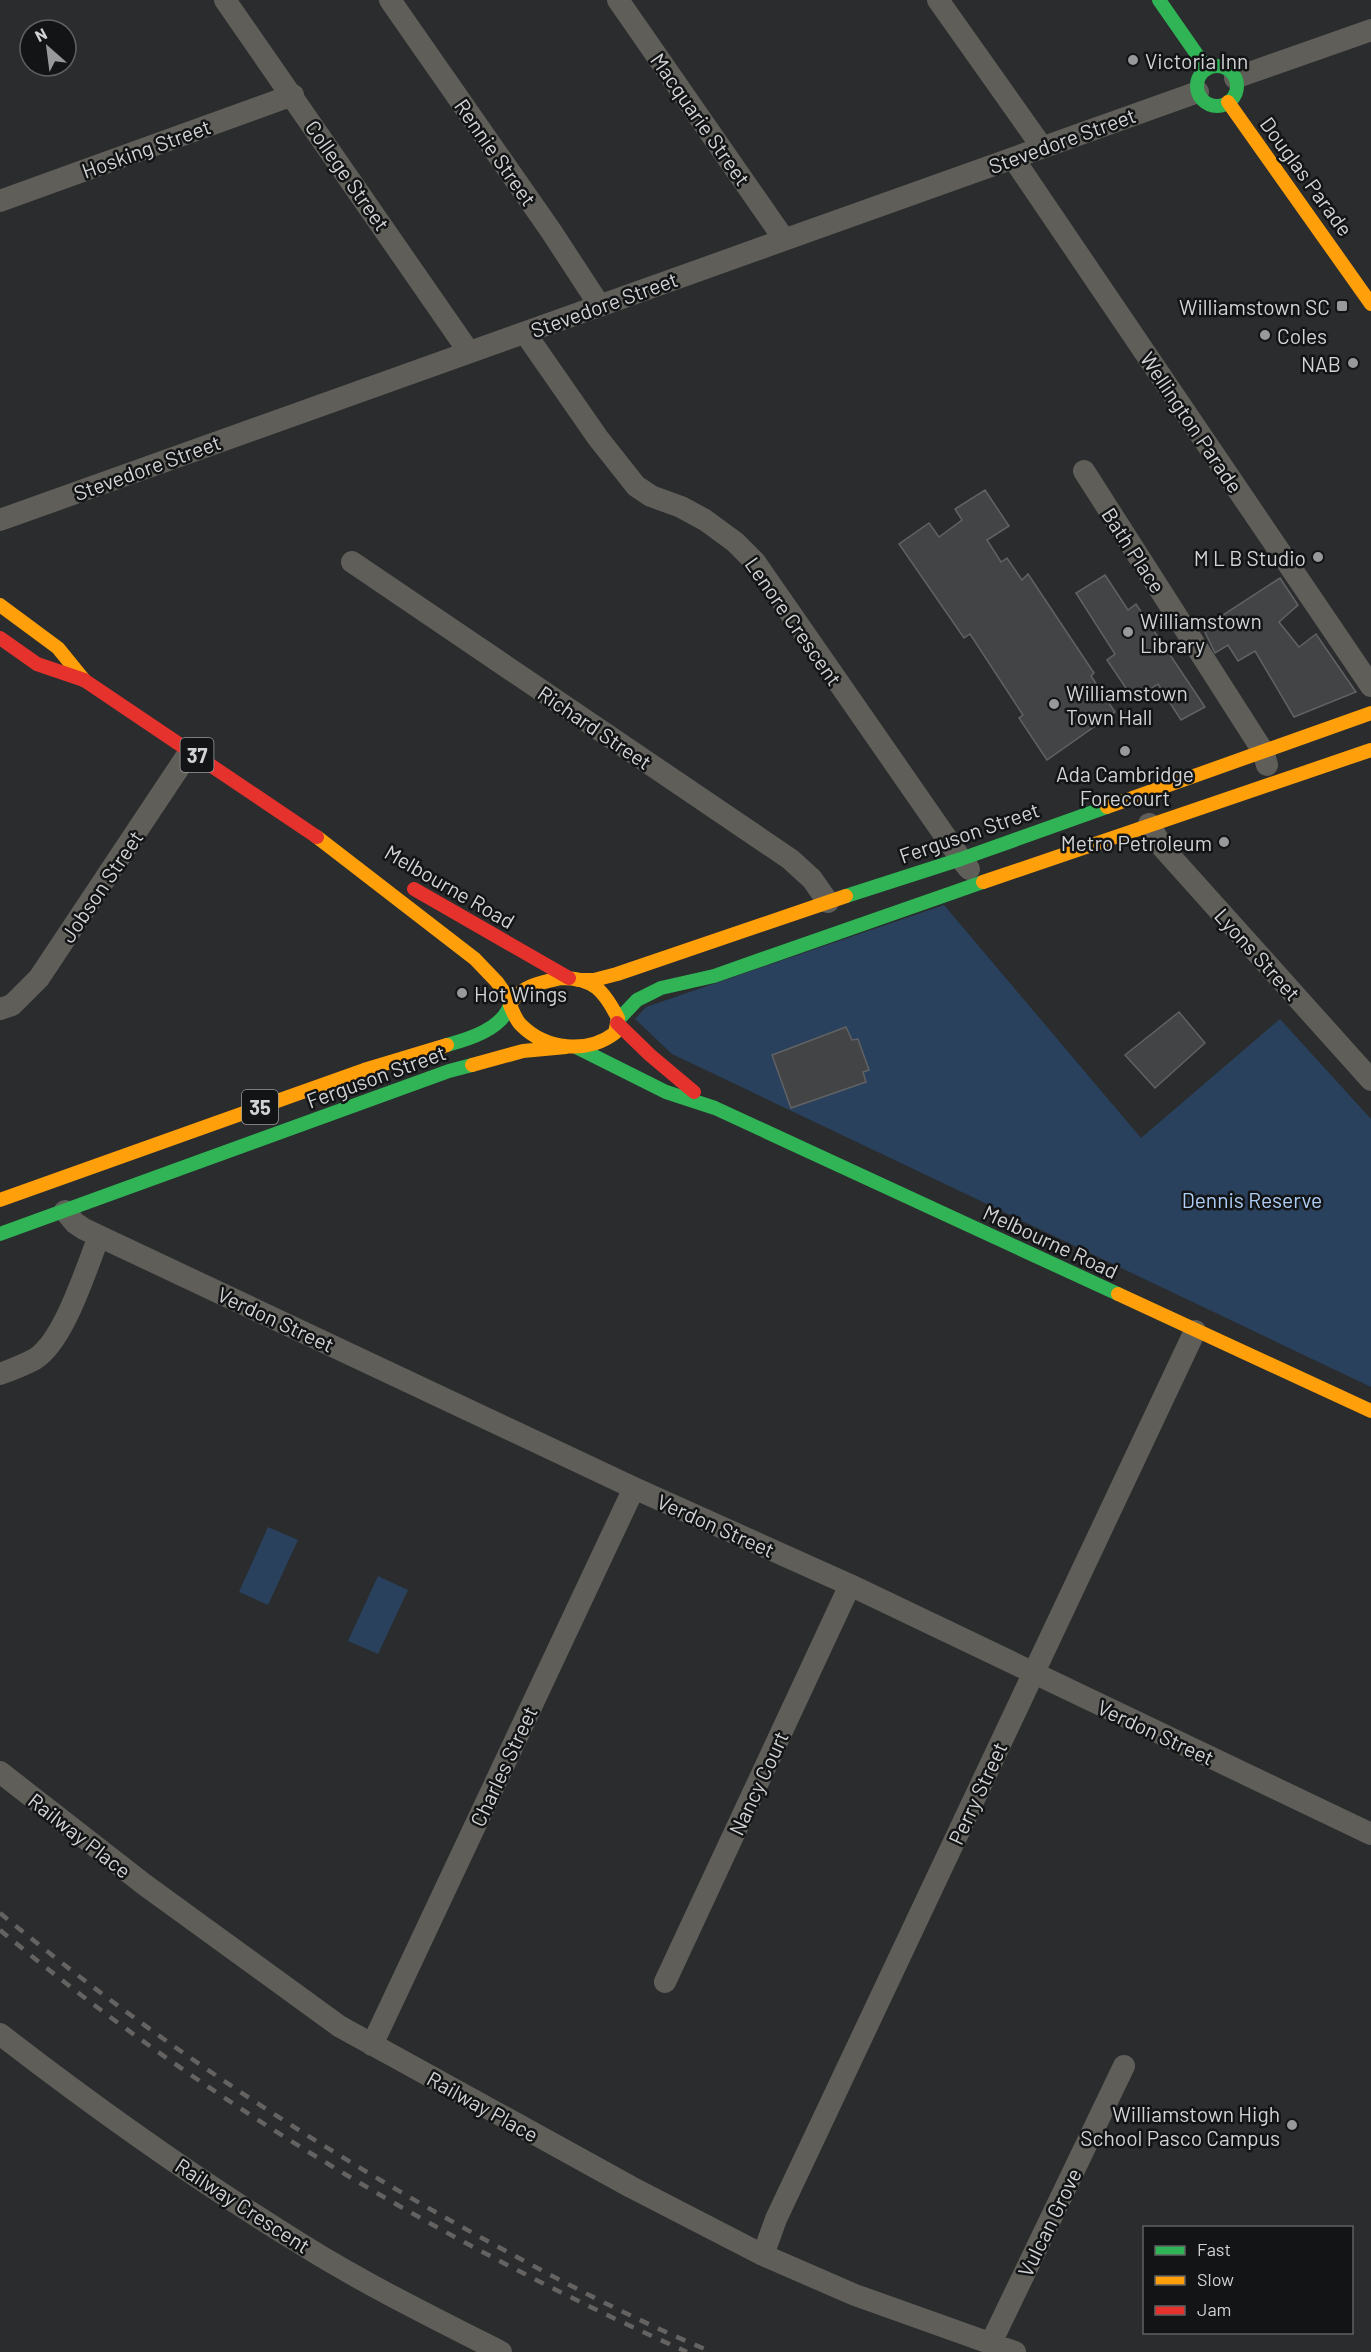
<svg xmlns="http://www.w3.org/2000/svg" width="1371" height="2352" font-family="Barlow,sans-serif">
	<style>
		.green { fill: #29415c }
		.building { fill: #424446; stroke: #616264; stroke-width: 1.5 }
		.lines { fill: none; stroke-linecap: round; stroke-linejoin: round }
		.street { stroke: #605e59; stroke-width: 22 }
		.fast { stroke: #30b455; stroke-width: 14 }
		.slow { stroke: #ff9f0a; stroke-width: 14 }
		.jam { stroke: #e5322d; stroke-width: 14 }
		.rail { stroke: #646362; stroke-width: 4.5; stroke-dasharray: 10 10; stroke-linecap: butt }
		.poi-dot { fill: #97999b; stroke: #131415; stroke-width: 2 }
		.labels { text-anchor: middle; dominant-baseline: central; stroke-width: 5; stroke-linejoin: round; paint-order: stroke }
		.shield { fill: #131415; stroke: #989a9b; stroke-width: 1.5 }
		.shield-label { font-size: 20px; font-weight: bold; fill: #d1d3d5 }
		.poi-label { font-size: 21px; fill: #d1d3d5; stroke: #131415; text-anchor: start }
		.street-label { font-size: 21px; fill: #d1d3d5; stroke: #131415 }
		.park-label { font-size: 21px; fill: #adcef6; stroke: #131415 }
	</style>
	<rect width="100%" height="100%" fill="#2a2c2e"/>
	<!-- green -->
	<path class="green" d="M944,905L1141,1138L1280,1019L1371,1119V1387L672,1054L635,1019L646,1007Z
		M268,1527L298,1540L268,1605L239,1592Z
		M378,1576L408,1590L378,1654L348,1641Z"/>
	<!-- building -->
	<path class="building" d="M985,490L1009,526L987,540L1001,562L1007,558L1022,580L1028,574L1094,673L1091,676L1115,712L1047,760L1019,718L1023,715L970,634L964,638L899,544L929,523L939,537L962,520L955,509Z
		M1105,575L1128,610L1136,604L1205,707L1181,720L1158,684L1134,700L1107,660L1115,654L1076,593Z
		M1280,578L1298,605L1279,622L1299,647L1316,634L1356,692L1294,717L1255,651L1238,661L1228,645L1215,653L1203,628Z
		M1179,1012L1205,1043L1155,1088L1125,1055Z
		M846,1027L852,1040L858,1039L869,1070L863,1072L866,1082L791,1108L772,1055Z"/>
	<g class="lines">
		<!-- street -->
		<path class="street" d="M225,0L469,352
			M390,0L551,231L600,306
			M618,0L784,239
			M938,0L1042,147
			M1235,78L1371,30
			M1013,158L1371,686
			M0,201L293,95
			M525,333L598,438L636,486L651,496L681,507L705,520L735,542L755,562L961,859L969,869
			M1084,471L1263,751L1267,765
			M0,520L1198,92
			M352,562L790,859L812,879L828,902
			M1149,824L1163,848L1371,1080
			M0,1009L12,1005L39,978L190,751
			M65,1211L75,1223L84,1229L634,1488L850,1585L1371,1834
			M0,1374C11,1370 24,1365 35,1359C64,1341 86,1269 99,1236
			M0,1772L145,1885L339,2026L631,2187L763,2255L855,2295L1015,2352
			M665,1982L850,1585
			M0,2034C97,2109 197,2180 301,2244C365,2284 434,2318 501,2352
			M372,2045L634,1488
			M763,2255L776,2219L1195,1331
			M990,2345L1124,2066"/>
		<!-- fast -->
		<path class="fast" d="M1159,0L1207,69
			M1197 86a20 20 0 1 1 40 0a20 20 0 1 1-40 0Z
			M846,896L961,859L1107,807
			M617,1021L637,1000L661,988L714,976L983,882
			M447,1045C469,1039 502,1029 510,1005
			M578,1048L666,1092L715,1108L1118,1294
			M0,1234L449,1071L472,1065"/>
		<!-- slow -->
		<path class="slow" d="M1228,102L1371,304
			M0,605L58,648L84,680
			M1107,807L1371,713
			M317,837L475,959L497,982L510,1001
			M983,882L1371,750
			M561,978C594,978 604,991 618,1018L615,1033C587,1054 546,1050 521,1025C516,1020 513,1012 510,1005C519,986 542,982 561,978Z
			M578,980H594L617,974L846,896
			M472,1065L523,1051L566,1047
			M0,1200L364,1070L447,1045
			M1118,1294L1371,1411"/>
		<!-- jam -->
		<path class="jam" d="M0,638L37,664L84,680L317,837
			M414,889L569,978
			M617,1023L650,1055L694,1092"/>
		<!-- rail -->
		<path class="rail" d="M0,1913C153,2040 318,2149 493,2244C564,2283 637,2321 712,2352
			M0,1930C207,2103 442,2242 687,2352"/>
	</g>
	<!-- markers -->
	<g class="poi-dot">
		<circle cx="1133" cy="60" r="6"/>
		<rect x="1336" y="300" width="12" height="12" rx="3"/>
		<circle cx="1265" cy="335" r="6"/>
		<circle cx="1353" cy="363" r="6"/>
		<circle cx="1318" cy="557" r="6"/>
		<circle cx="1128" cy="632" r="6"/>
		<circle cx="1054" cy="704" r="6"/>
		<circle cx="1125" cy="751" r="6"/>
		<circle cx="1224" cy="842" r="6"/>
		<circle cx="462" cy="993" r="6"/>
		<circle cx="1292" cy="2125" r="6"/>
	</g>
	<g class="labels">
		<!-- shield labels -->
		<g class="shield">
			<rect x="180.5" y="738" width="33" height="34" rx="4.5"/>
			<rect x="242" y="1090" width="36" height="34" rx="4.5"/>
		</g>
		<g class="shield-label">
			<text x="197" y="755">37</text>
			<text x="260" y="1107">35</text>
		</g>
		<!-- poi labels -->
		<g class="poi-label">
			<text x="1145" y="60">Victoria Inn</text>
			<text x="1330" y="306" text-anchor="end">Williamstown SC</text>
			<text x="1277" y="335">Coles</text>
			<text x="1341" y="363" text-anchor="end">NAB</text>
			<text x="1306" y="557" text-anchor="end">M L B Studio</text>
			<text x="1140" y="620">Williamstown<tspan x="1140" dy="24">Library</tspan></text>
			<text x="1066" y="692">Williamstown<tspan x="1066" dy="24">Town Hall</tspan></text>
			<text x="1125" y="773" text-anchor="middle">Ada Cambridge<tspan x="1125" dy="24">Forecourt</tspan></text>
			<text x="1212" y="842" text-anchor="end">Metro Petroleum</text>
			<text x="474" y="993">Hot Wings</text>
			<text x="1280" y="2113" text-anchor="end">Williamstown High<tspan x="1280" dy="24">School Pasco Campus</tspan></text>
		</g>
		<!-- street labels -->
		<g class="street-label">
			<text transform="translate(701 119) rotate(55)">Macquarie Street</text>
			<text transform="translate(1062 140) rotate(-20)">Stevedore Street</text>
			<text transform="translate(146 148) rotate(-20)">Hosking Street</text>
			<text transform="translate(496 152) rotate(55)">Rennie Street</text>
			<text transform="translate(348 175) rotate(55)">College Street</text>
			<text transform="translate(1307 176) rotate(54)">Douglas Parade</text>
			<text transform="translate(604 304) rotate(-20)">Stevedore Street</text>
			<text transform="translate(1192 422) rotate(56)">Wellington Parade</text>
			<text transform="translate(147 467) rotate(-20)">Stevedore Street</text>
			<text transform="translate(1134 550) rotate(57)">Bath Place</text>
			<text transform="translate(794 621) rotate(55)">Lenore Crescent</text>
			<text transform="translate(595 727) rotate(34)">Richard Street</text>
			<text transform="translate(969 832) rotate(-19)">Ferguson Street</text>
			<text transform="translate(101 886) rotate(-56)">Jobson Street</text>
			<text transform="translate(450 886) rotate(30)">Melbourne Road</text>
			<text transform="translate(1258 954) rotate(48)">Lyons Street</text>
			<text transform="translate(376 1076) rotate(-20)">Ferguson Street</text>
			<text transform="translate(1051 1241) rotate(25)">Melbourne Road</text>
			<text transform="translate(276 1319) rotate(25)">Verdon Street</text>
			<text transform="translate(716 1525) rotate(24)">Verdon Street</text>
			<text transform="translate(1156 1732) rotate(25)">Verdon Street</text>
			<text transform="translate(503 1766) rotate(-65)">Charles Street</text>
			<text transform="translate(758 1783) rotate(-65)">Nancy Court</text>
			<text transform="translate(977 1793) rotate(-65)">Perry Street</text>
			<text transform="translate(80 1835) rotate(38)">Railway Place</text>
			<text transform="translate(483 2106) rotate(29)">Railway Place</text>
			<text transform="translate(243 2205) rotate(33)">Railway Crescent</text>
			<text transform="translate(1049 2222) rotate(-64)">Vulcan Grove</text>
		</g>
		<!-- park labels -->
		<g class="park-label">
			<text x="1252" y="1199">Dennis Reserve</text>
		</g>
	</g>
	<!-- legend -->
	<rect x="1143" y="2226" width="210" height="108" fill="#131415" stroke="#5f6062" stroke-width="1.5"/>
	<rect x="1155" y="2246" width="30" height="9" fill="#30b455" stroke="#5f6062" stroke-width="1.5"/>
	<text x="1197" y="2256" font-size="18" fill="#d1d3d5">Fast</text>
	<rect x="1155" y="2276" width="30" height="9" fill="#ff9f0a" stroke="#5f6062" stroke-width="1.5"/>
	<text x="1197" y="2286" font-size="18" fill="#d1d3d5">Slow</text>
	<rect x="1155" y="2306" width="30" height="9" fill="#e5322d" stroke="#5f6062" stroke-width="1.5"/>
	<text x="1197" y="2316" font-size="18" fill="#d1d3d5">Jam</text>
	<!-- north arrow -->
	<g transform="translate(48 48) rotate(332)"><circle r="28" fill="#131415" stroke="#5f6062" stroke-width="1.5"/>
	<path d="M0-4.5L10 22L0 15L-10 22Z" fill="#97999b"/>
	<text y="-9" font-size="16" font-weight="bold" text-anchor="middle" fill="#d1d3d5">N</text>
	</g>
</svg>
